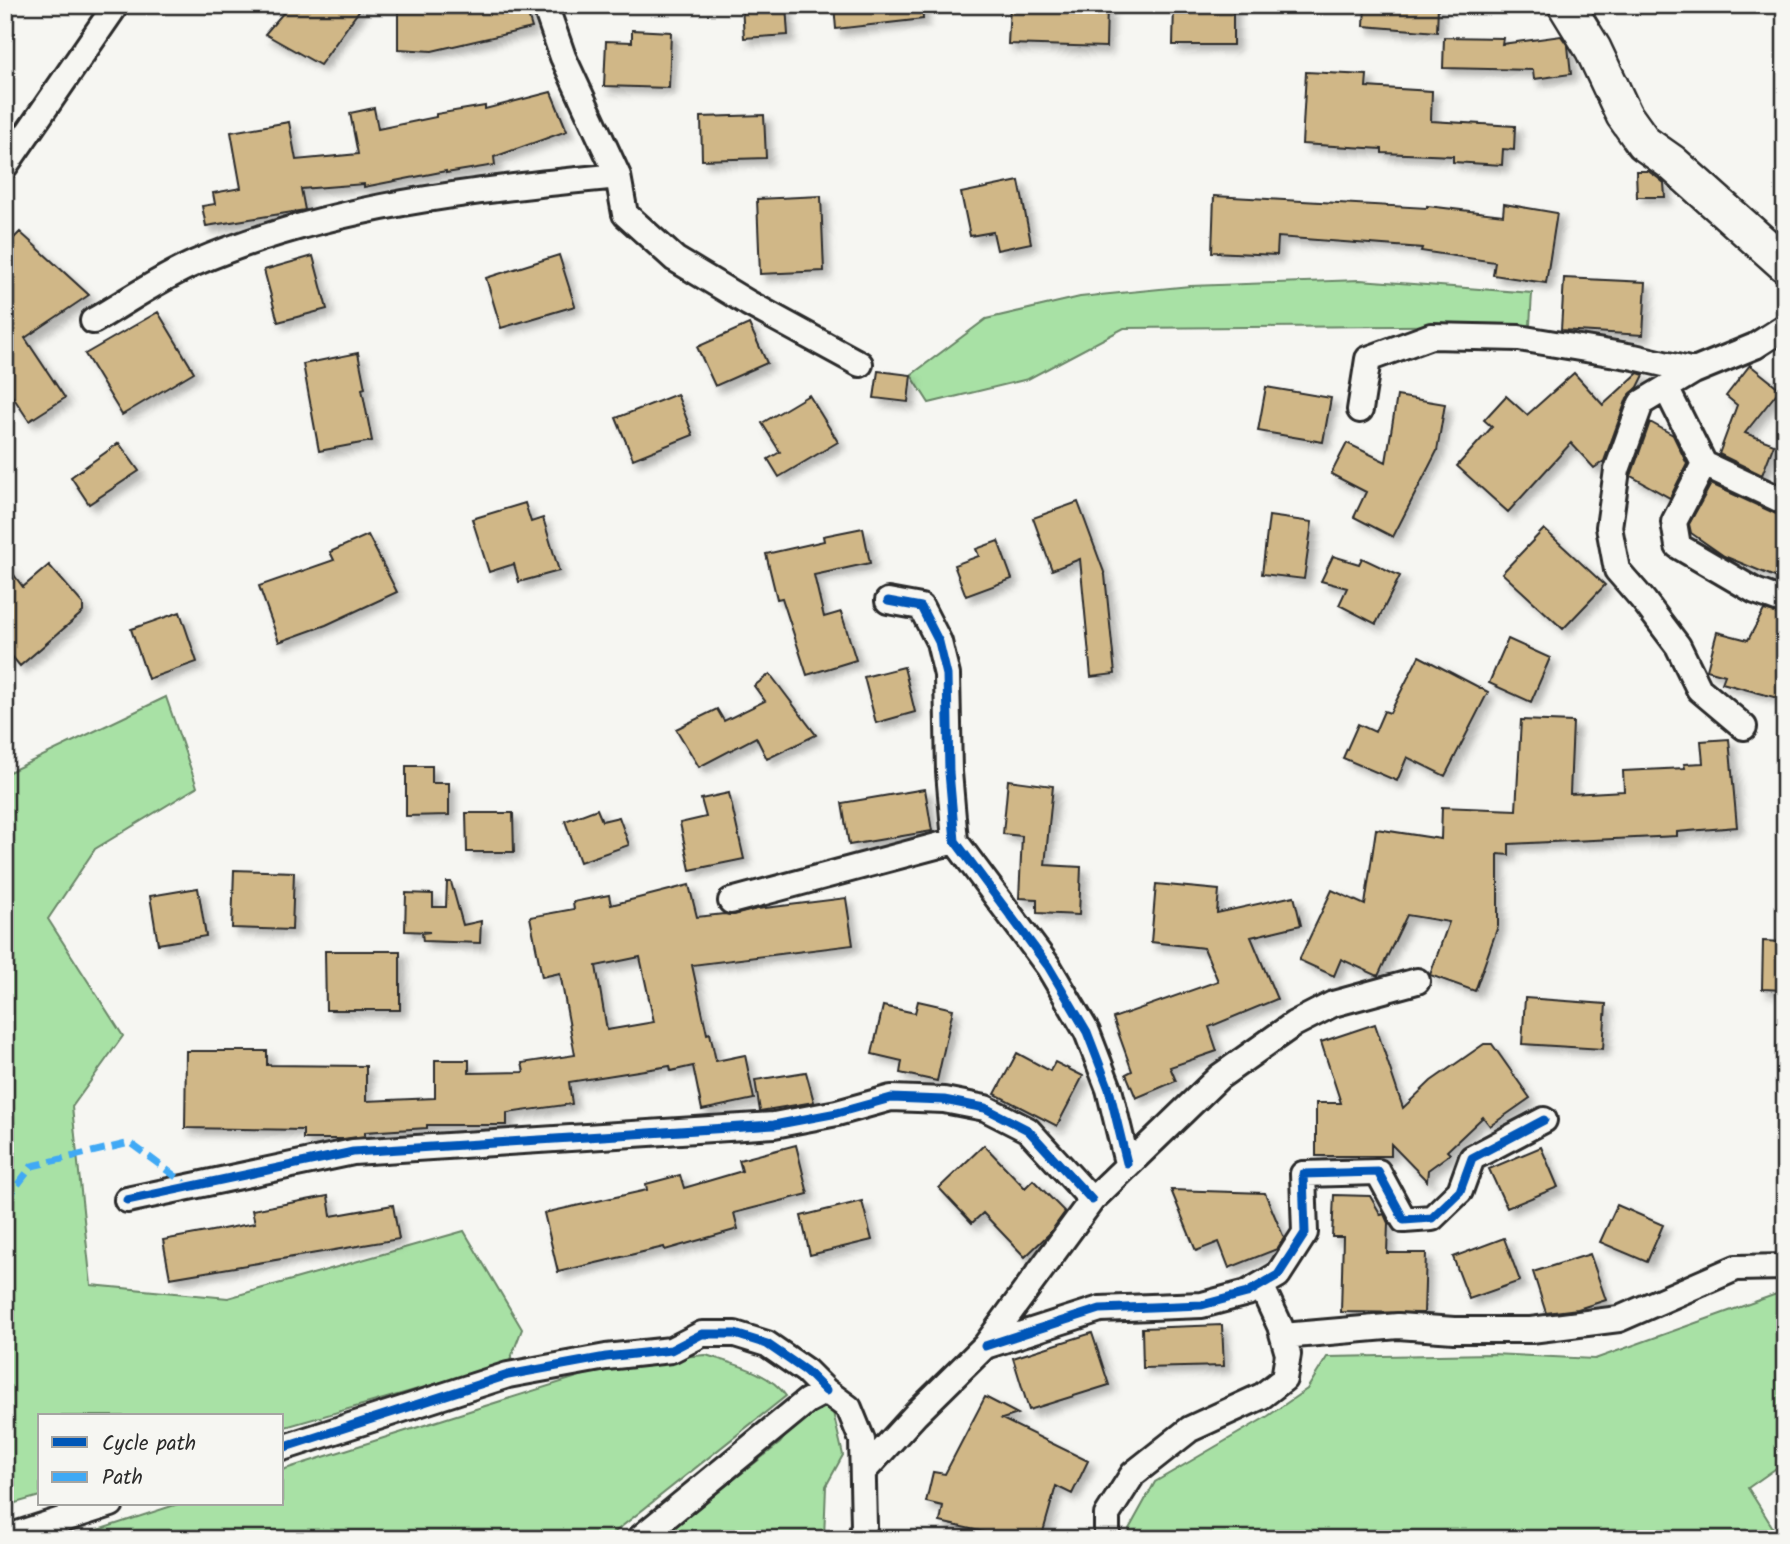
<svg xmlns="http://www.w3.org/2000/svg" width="1790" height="1544" font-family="Kalam,sans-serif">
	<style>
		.green { fill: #a8e1a5; stroke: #6a8668; stroke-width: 2 }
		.building { fill: #d0b787; stroke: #2b2b2b; stroke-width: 2; fill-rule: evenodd; filter: url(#shadow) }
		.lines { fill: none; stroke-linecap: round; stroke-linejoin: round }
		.street-casing { stroke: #2b2b2b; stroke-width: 30 }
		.secondary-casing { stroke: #2b2b2b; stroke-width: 40 }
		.street { stroke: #f6f6f2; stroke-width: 24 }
		.secondary { stroke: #f6f6f2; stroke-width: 35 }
		.quiet { stroke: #3fa9f5; stroke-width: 7; stroke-dasharray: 14 7; stroke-linecap: butt }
		.cycleway-casing { stroke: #f6f6f2; stroke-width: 13 }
		.cycleway { stroke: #0057b8; stroke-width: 9 }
	</style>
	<defs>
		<filter id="shadow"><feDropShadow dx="6" dy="6" stdDeviation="3.5" flood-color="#0004"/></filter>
	</defs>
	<rect width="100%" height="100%" fill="#f6f6f2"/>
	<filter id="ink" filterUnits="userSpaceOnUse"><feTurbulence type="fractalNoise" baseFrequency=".0143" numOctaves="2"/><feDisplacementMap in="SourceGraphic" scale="14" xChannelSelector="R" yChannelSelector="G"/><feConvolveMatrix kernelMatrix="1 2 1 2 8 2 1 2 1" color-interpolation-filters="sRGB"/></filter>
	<g filter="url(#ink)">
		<!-- green -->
		<path class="green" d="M1360,280L1532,293L1530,325L1124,328L1028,379L929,403L911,375L986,319L1080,297L1190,286Z
			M166,697L197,787L95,849L48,919L123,1036L72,1107L91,1285L228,1298L464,1231L522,1329L509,1363L282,1428V1416H40V1496L5,1506V774Z
			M1785,1291V1462L1748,1488L1780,1539H1131L1129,1529L1155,1482L1268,1416L1307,1389L1327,1357L1492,1354L1595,1359Z
			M706,1355C733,1364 770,1372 786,1396L606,1539H443L441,1537L438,1539H70L178,1504H282V1470L628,1361Z
			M813,1399L833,1412L843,1455L826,1486L824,1539H659L780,1443Z"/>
		<!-- building -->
		<path class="building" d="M290,5H363L320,65L265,34Z
			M398,5H525L532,28L432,51L398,49Z
			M742,5H786L788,35L744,38Z
			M834,5H922L923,19L836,29Z
			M1010,5H1107L1106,47L1008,44Z
			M1174,5H1233V45H1173Z
			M1365,5H1438L1437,32L1364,26Z
			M632,30L671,32L669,88L604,86L606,41L632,42Z
			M1561,36L1568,46L1571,74L1534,79L1533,70L1443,68L1444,37L1503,38L1502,44Z
			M1306,72L1367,75L1366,87L1432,91L1431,121L1515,126L1514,150L1503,149L1502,165L1453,162V156L1382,153V149L1302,144Z
			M551,92L567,131L494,157L495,165L446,173V171L364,187V184L301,189L305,210L206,226L202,206L215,204L213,193L241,188L231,132L289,122L296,160L358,154L350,113L374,108L378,129L436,117V114L485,106V109Z
			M764,115L766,158L702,160L701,117Z
			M1636,171H1648L1658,178L1664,183L1665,197H1637Z
			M1019,181L1031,243L997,250L993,232L970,236L961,193Z
			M821,196L824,271L760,274L757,199Z
			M1214,196L1427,208V206L1503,215L1504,204L1557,213L1546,283L1493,275L1495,262L1421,251L1422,248L1278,237L1277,255L1212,252Z
			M20,232L89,295L25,338L65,398L29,421L5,385V247Z
			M559,255L575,306L501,328L486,278Z
			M313,256L327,309L278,322L264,270Z
			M1564,278L1646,282L1643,335L1561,330Z
			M158,312L194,372L122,415L85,354Z
			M749,324L767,363L715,386L697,347Z
			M358,353L365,388L362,389L372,441L319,451L303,364Z
			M1750,365L1780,389L1745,433L1774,444L1762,475L1719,454L1737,405L1726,396Z
			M878,371L911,375L908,402L874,398Z
			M1574,373L1603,405L1638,373L1644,375L1638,387L1627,398L1604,461L1594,468L1571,443L1508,512L1457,466L1492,427L1484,420L1506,396L1527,415Z
			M1266,387L1331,398L1323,442L1258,431Z
			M677,394L693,435L633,459L616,418Z
			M809,395L838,442L779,477L768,459L780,452L762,423Z
			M1397,396L1445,404L1437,451L1393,537L1354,517L1366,492L1331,474L1347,443L1386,462Z
			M1650,422L1673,435L1687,464L1670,498L1631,476Z
			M119,443L139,471L89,504L71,477Z
			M1711,484L1785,518V586L1778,584L1780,579L1724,556L1691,533L1689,524Z
			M1078,502L1105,575L1115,674L1091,677L1080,559L1052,570L1033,518Z
			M525,503L531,522L543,518L559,571L519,582L514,564L489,572L472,519Z
			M1269,516L1312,522L1304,579L1262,574Z
			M863,528L870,563L814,575L824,617L841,612L856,660L807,675L782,598L777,599L766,554L824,541L823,536Z
			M1544,529L1605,585L1563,629L1502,573Z
			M368,535L397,592L326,625L279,642L259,586L334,560L330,552Z
			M998,541L1012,579L966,596L954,565L979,556L976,549Z
			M1333,556L1359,564L1362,558L1400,576L1376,624L1339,605L1347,588L1321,581Z
			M5,563L23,587L49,565L83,604V612L20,666L5,648Z
			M1764,610L1785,616V700L1722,683L1725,675L1707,670L1717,632L1748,640Z
			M180,612L197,662L148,679L131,629Z
			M1508,639L1550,658L1531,702L1489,683Z
			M1419,656L1488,692L1445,776L1407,757L1397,781L1343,758L1358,724L1375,732L1384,711L1390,713Z
			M904,667L915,712L876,723L864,677Z
			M770,674L816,735L767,759L756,737L699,767L676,729L717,709L724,721L765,701L754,686Z
			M1521,720L1573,722L1570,794L1624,791L1623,771L1685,768L1684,764L1703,763L1701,741L1729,739L1737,827L1677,832V836L1509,844V855L1498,854V926L1475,991L1430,975L1449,922L1407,915L1378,976L1341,959L1334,976L1299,960L1332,890L1365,905L1376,829L1441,839L1442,807L1516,810Z
			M406,766H432V783H449V815L406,816Z
			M1008,780L1053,786L1045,865L1081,867L1079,915L1037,913V899L1019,898L1022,836L1003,834Z
			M925,789L932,831L849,845L842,803Z
			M729,793L744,859L690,870L680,823L706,817L701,799Z
			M597,809L602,821L619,817L629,845L580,862L565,821Z
			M466,813H513L514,852H467Z
			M234,870L294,872L292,930L232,928Z
			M447,882H451L463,925L481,921L480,943L423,941L422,933L430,932L405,931L406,893L433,894V907H446Z
			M1156,884L1219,890L1217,913L1294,896L1301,925L1251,937L1277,999L1209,1027L1217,1051L1170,1067L1176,1081L1136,1098L1126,1074L1132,1071L1113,1018L1218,981L1204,948L1151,942Z
			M689,885L697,917L724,914L734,915L757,909L846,898L853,945L692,965L707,1034L710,1033L716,1061L745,1055L754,1099L702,1110L693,1066L671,1071L670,1066L569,1082L572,1104L507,1113V1125H427V1128L365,1132V1136L343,1139H303V1130L185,1128L186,1051H267V1065L366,1066V1101L435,1098V1060H469V1073L524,1072L522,1063L575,1055L560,973L542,977L530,917L574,909L573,902L609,895L611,905ZM640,957L654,1022L607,1030L596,966Z
			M198,888L206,936L158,944L150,896Z
			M1763,941L1785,942V990L1762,989Z
			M325,951H400V1010H326Z
			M1525,998L1606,1004L1603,1049L1522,1044Z
			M918,1001L953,1009L937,1081L900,1073L902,1061L872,1054L883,1006L915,1013Z
			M1375,1024L1403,1108L1431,1081L1484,1044H1492L1530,1098L1490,1126L1483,1117L1447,1151L1450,1154L1428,1170L1427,1181L1391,1144V1156H1316V1103H1341L1321,1042Z
			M1017,1053L1050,1071L1055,1062L1083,1076L1057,1126L995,1094Z
			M806,1072L814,1102L760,1111L755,1080Z
			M796,1145L808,1194L734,1213L738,1229L665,1250L664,1247L558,1272L544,1213L647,1190L646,1184L680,1175L684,1188L742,1171L739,1160Z
			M984,1145L1025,1188L1033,1180L1065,1212L1049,1234L1025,1257L983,1213L972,1223L939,1188Z
			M1541,1147L1558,1187L1507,1208L1489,1169Z
			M1171,1190L1265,1193L1284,1238L1277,1249L1229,1268L1219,1242L1196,1251Z
			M1334,1195L1370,1196L1381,1215L1384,1214L1388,1223L1387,1253H1426L1424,1313L1341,1312L1343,1237H1332Z
			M328,1196L331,1216L393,1205L399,1239L170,1278L163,1240L255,1223L252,1210Z
			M862,1201L872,1240L810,1255L801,1216Z
			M1617,1205L1663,1225L1647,1262L1600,1242Z
			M1504,1238L1520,1281L1469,1299L1453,1257Z
			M1590,1254L1606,1300L1578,1309L1546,1313L1533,1272Z
			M1222,1325L1224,1366L1143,1368L1142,1328Z
			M1092,1333L1109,1385L1029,1410L1013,1358Z
			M985,1397L1018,1414L1002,1419L1088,1461L1072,1494L1056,1486L1041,1539H996L997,1535L940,1522L943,1506L926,1502L933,1472L945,1474Z"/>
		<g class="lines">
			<defs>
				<path id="street" d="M545,5L563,57L618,176L625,214L675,259L748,303L860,364
					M5,166L116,5
					M93,321C126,302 160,278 195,263C330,205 474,190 618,176
					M1694,371L1641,403L1617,470L1609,527L1617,570L1644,601L1678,646L1699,689L1744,727
					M1666,388L1704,464L1674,522L1678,546L1755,591L1785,602
					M1360,410L1368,359L1431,336L1519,338L1634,357L1694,371L1755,346L1785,327
					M1704,464L1785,502
					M888,601L921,607L939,642L947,675L949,772L955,841L1048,966L1087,1032L1109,1089L1127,1163
					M731,901L955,841
					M127,1200L353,1152L774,1125L837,1113L891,1098L944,1100L985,1108L1028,1130L1092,1200
					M1283,1336L1398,1326L1454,1330H1531L1619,1319L1736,1268L1785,1267
					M985,1346L1100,1309L1202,1305L1247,1293L1278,1275L1305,1233L1303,1174L1378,1172L1404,1220L1432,1218L1460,1191L1472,1158L1544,1120
					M282,1448L508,1375L606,1357L671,1350L702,1334H735L767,1344L806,1371L826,1391
					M863,1472L916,1414L985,1346L1092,1200L1219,1077L1294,1024L1333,1004L1417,981
					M5,1538L111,1504
					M639,1539L807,1401L826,1391L849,1408L862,1440L864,1526L860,1539
					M1107,1539V1515L1133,1474L1190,1429L1262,1396L1284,1379L1288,1354L1280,1326L1261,1285"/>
				<path id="secondary" d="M1566,5L1593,49L1624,115L1644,143L1671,162L1785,264"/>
			</defs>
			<!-- street casing -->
			<use href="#street" class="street-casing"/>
			<!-- secondary casing -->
			<use href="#secondary" class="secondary-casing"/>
			<!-- street -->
			<use href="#street" class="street"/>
			<!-- secondary -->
			<use href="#secondary" class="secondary"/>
			<!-- quiet -->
			<path class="quiet" d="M5,1201L32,1166L130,1143L190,1187"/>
			<defs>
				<path id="cycleway" d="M888,601L921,607L939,642L947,675L949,772L955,841L1048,966L1087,1032L1109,1089L1127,1163
					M127,1200L353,1152L774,1125L837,1113L891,1098L944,1100L985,1108L1028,1130L1092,1200
					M985,1346L1100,1309L1202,1305L1247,1293L1278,1275L1305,1233L1303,1174L1378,1172L1404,1220L1432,1218L1460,1191L1472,1158L1544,1120
					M282,1448L508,1375L606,1357L671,1350L702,1334H735L767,1344L806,1371L826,1391"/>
			</defs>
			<!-- cycleway casing -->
			<use href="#cycleway" class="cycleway-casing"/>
			<!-- cycleway -->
			<use href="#cycleway" class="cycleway"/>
		</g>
	</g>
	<!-- margin -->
	<rect width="1790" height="1544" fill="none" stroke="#f6f6f2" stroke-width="28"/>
	<rect x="14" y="14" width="1762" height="1516" fill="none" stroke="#2b2b2b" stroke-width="2.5" filter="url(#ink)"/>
	<!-- legend -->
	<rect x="38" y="1414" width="245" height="91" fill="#f6f6f2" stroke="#a5a5a2" stroke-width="2"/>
	<rect x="52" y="1437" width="35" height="10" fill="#0057b8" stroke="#a5a5a2" stroke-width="2"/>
	<text x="102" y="1450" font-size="21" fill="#2b2b2b">Cycle path</text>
	<rect x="52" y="1472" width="35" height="10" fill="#3fa9f5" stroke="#a5a5a2" stroke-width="2"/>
	<text x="102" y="1484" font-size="21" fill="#2b2b2b">Path</text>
</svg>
